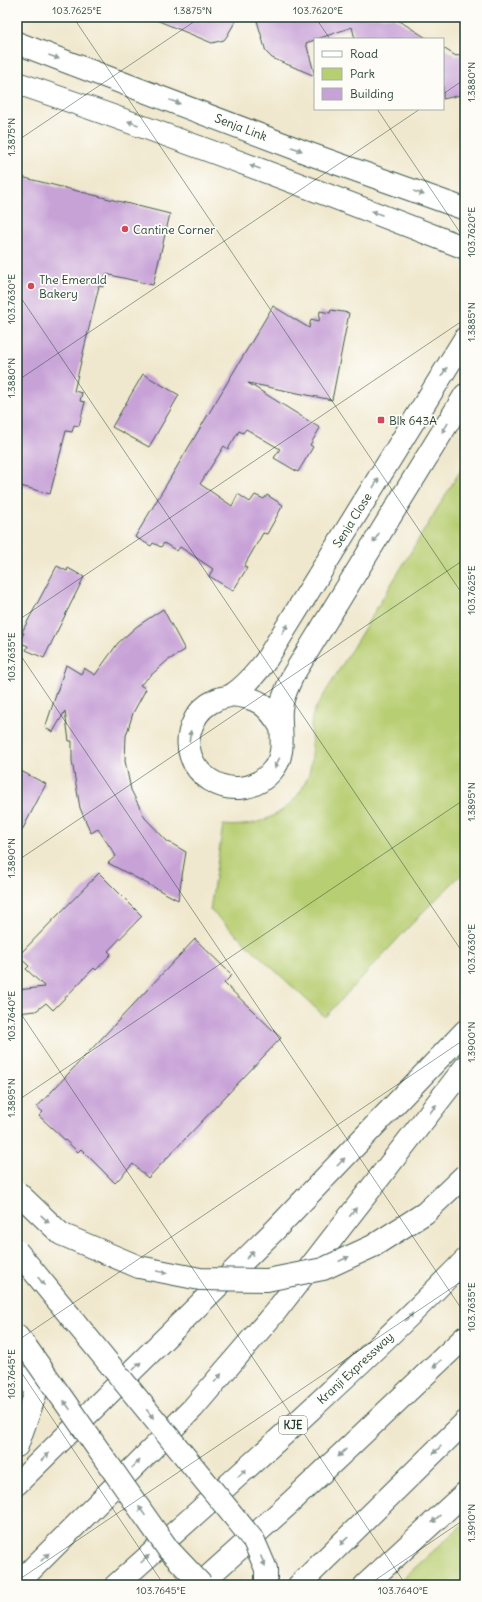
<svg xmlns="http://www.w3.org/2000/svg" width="482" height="1602" font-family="Delius,sans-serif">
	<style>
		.green { fill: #b8ce72; stroke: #6c8653 }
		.building { fill: #c7a2d7 }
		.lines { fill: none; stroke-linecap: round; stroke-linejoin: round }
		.minor-casing { stroke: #3e574b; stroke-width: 24 }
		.highway-casing { stroke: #3e574b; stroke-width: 24 }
		.minor { stroke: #fff; stroke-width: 22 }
		.highway { stroke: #fff; stroke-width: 22 }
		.highway-bridge-casing { stroke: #3e574b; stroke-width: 24; stroke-linecap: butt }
		.highway-bridge { stroke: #fff; stroke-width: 22 }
		.oneway { fill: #8f9e9a }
		.ticks { fill: none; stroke: #1f3d34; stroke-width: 1; stroke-opacity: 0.45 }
		.poi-dot { fill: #d1495b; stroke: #fdfcf7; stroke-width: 1.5 }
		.labels { text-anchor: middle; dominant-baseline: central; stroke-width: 3.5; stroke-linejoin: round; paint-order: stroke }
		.shield { fill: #fdfcf7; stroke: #62766e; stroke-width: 1 }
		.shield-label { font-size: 11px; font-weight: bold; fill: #1f3d34 }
		.street-label { font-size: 12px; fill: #1f3d34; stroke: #fdfcf7 }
		.poi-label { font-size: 12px; fill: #1f3d34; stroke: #fdfcf7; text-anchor: start }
		.neatline { fill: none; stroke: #1f3d34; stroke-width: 1.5 }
		.ticks-label { font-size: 10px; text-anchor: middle; fill: #1f3d34 }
	</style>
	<rect width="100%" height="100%" fill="#fdfcf7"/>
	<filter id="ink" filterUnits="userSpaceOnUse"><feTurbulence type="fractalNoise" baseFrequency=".025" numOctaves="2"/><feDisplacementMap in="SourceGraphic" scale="8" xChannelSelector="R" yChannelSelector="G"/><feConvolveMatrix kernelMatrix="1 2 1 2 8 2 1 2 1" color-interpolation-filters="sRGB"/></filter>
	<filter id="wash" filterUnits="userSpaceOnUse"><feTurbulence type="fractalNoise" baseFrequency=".012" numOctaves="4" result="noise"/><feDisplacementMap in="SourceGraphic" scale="16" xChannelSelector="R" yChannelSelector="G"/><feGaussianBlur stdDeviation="0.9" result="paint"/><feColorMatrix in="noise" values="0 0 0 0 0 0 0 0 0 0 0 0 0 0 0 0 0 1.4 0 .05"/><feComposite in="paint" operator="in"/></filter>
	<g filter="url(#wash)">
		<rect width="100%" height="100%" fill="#f0e8ce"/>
		<!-- green -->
		<path class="green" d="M465,463V871L421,914L325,1017L210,910L223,825C266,830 309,803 312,756C313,740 308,727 314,711Z
			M465,1522V1585H396Z"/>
		<g id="blocks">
			<!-- building -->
			<path class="building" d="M149,17H238L227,36L224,40L212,43Z
				M256,17H393L428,39H355L352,27L306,43L315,76L272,58L266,52Z
				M443,48L456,56L465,54V94L443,99Z
				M17,176L170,214L153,285L106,274L103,287L99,286L74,391L82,393L80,401L85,402L79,426L74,425L72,432L66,431L50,494L17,485Z
				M273,306L309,328L311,319L319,321L320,311L330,313L331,310L349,313L332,400L248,383L320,428L310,445L313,447L298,472L274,458L280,449L246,429L243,433L239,431L228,449L224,446L200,484L232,506L238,494L250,502L255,495L264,499L267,495L283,505L267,534L263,533L244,566L247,568L233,591L209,576L213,569L180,547L177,551L164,543L161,547L153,543L151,546L135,537Z
				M143,374L179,395L149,447L112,427Z
				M57,566L67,571L68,568L84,577L44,658L26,650L28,646L19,642L24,633L22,632Z
				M163,609L185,650L167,661L140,685L146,689L133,713L126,736L125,761L131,790L145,818L167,841L186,852L178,900L108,863L116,856L98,829L91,833L80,808L72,761V741H69L65,711L53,732L45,728L66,665L81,674L84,668L95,675L118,643L136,627Z
				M17,769L46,784L17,840Z
				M99,873L142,916L108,951L111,954L96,970L94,968L53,1010L46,1003L36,1011L17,1013V990L45,987L26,969L29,966L18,956Z
				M195,939L232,975L224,983L281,1038L148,1178L133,1164L115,1183L81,1149L78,1152L39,1116L43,1112L37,1107Z"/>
		</g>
	</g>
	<g filter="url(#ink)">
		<use href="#blocks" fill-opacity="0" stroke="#3e574b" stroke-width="1"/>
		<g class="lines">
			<defs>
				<path id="minor" d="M17,43L310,154L465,209
					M17,83C168,134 317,190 465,248
					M465,338L265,662C255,674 246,686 233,694C228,698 221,697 216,700C207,704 198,712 194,721C169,770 236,813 272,771C288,753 279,730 281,709C282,697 288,686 293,675L465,395
					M231,695C256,697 267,704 280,726"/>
				<path id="highway" d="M17,1336L27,1348L35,1395L17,1446
					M17,1484L276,1229L465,1031
					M17,1584L193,1408L276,1311L465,1067
					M116,1585C235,1479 354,1374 465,1260
					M199,1585L291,1502L465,1337
					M299,1585L465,1422
					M365,1585L465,1493"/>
			</defs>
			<!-- minor casing -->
			<use href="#minor" class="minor-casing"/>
			<!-- highway casing -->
			<use href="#highway" class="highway-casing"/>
			<!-- minor -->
			<use href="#minor" class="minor"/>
			<!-- highway -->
			<use href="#highway" class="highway"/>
			<defs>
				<path id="highway-bridge" d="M17,1192L61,1234L139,1267L200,1279L267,1280L323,1269L373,1246L425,1213L465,1175
					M17,1251L254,1541L266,1569V1585
					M27,1348L168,1549L202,1585"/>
			</defs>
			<!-- highway-bridge casing -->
			<use href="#highway-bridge" class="highway-bridge-casing"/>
			<!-- highway-bridge -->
			<use href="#highway-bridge" class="highway-bridge"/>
		</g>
		<!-- one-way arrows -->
		<defs><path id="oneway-solid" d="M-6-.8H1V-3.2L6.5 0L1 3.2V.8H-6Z"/></defs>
		<g class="oneway">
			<use href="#oneway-solid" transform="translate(54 57) rotate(20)"/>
			<use href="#oneway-solid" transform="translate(175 102) rotate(20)"/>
			<use href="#oneway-solid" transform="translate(133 123) rotate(-160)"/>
			<use href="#oneway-solid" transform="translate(297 149) rotate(20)"/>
			<use href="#oneway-solid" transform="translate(255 167) rotate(-160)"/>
			<use href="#oneway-solid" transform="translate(419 193) rotate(20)"/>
			<use href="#oneway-solid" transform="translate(377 213) rotate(-159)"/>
			<use href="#oneway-solid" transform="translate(444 372) rotate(-59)"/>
			<use href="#oneway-solid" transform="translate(445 428) rotate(122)"/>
			<use href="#oneway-solid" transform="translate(376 483) rotate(-58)"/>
			<use href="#oneway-solid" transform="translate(376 538) rotate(122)"/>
			<use href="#oneway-solid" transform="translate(285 629) rotate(-58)"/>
			<use href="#oneway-solid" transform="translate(190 736) rotate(-82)"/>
			<use href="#oneway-solid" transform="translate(277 763) rotate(117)"/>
			<use href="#oneway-solid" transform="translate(433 1109) rotate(-53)"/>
			<use href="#oneway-solid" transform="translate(341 1162) rotate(-46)"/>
			<use href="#oneway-solid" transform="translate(353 1212) rotate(-52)"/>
			<use href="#oneway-solid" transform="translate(45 1219) rotate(43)"/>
			<use href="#oneway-solid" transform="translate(250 1255) rotate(-45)"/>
			<use href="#oneway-solid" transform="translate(344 1259) rotate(-25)"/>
			<use href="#oneway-solid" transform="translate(162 1272) rotate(11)"/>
			<use href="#oneway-solid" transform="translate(41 1281) rotate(51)"/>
			<use href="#oneway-solid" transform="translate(409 1317) rotate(-46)"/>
			<use href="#oneway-solid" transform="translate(437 1364) rotate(137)"/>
			<use href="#oneway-solid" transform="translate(137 1366) rotate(-45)"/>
			<use href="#oneway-solid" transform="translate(218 1378) rotate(-49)"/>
			<use href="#oneway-solid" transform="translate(67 1405) rotate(-125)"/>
			<use href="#oneway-solid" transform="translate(150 1414) rotate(51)"/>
			<use href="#oneway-solid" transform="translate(437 1450) rotate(136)"/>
			<use href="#oneway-solid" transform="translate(342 1453) rotate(137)"/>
			<use href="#oneway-solid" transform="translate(45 1457) rotate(-45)"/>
			<use href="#oneway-solid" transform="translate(136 1464) rotate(-45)"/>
			<use href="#oneway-solid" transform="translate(242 1473) rotate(-42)"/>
			<use href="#oneway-solid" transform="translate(142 1511) rotate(-125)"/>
			<use href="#oneway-solid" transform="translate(436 1519) rotate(137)"/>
			<use href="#oneway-solid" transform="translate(344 1541) rotate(136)"/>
			<use href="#oneway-solid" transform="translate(45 1557) rotate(-45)"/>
			<use href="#oneway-solid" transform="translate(145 1559) rotate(-42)"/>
			<use href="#oneway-solid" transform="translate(263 1561) rotate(66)"/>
		</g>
	</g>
	<!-- ticks -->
	<path class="ticks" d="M73,17L465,598M315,17L330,39M443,94L465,79M377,109L465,240M17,141L201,17M17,292L465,956M17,381L420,109M17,621L465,319M17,650L465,1314M17,861L465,559M17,1008L406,1585M17,1101L465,799M17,1341L465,1039M17,1366L164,1585M17,1581L465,1279M368,1585L465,1519"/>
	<!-- markers -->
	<g class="poi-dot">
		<circle cx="125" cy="229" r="4"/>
		<circle cx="31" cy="286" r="4"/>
		<rect x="377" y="416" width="8" height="8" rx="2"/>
	</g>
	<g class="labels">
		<!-- shield labels -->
		<rect class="shield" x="279" y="1416" width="28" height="18" rx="3"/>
		<g class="shield-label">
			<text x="293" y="1425">KJE</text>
		</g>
		<!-- street labels -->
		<g class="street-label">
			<text transform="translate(241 127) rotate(21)">Senja Link</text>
			<text transform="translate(352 520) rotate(-58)">Senja Close</text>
			<text transform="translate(355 1368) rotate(-43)">Kranji Expressway</text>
		</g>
		<!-- poi labels -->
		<g class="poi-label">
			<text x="133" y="229">Cantine Corner</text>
			<text x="39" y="279">The Emerald<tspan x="39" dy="14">Bakery</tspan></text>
			<text x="389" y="420">Blk 643A</text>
		</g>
	</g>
	<!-- margin -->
	<rect width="482" height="1602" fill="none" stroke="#fdfcf7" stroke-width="44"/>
	<!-- legend -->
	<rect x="314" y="38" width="130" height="72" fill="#fdfcf7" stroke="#a4b0a9"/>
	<rect x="322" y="51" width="20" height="6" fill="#ffffff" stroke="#a4b0a9"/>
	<text x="350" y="58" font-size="12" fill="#1f3d34">Road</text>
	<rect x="322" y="68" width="20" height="12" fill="#b8ce72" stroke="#a4b0a9"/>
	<text x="350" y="78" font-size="12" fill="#1f3d34">Park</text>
	<rect x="322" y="88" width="20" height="12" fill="#c7a2d7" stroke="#a4b0a9"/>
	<text x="350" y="98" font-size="12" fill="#1f3d34">Building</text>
	<rect x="22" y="22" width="438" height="1558" class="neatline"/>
	<g class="ticks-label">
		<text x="77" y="14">103.7625°E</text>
		<text x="193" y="14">1.3875°N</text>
		<text x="318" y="14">103.7620°E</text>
		<text transform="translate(471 82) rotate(-90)" y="4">1.3880°N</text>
		<text transform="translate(11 137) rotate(-90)" y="4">1.3875°N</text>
		<text transform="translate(471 232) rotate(-90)" y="4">103.7620°E</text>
		<text transform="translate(11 299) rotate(-90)" y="4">103.7630°E</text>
		<text transform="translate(471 322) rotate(-90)" y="4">1.3885°N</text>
		<text transform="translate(11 378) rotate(-90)" y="4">1.3880°N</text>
		<text transform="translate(471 590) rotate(-90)" y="4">103.7625°E</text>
		<text transform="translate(11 657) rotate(-90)" y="4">103.7635°E</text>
		<text transform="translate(471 802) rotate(-90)" y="4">1.3895°N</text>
		<text transform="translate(11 858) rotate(-90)" y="4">1.3890°N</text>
		<text transform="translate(471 949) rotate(-90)" y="4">103.7630°E</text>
		<text transform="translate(11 1016) rotate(-90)" y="4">103.7640°E</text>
		<text transform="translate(471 1042) rotate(-90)" y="4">1.3900°N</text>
		<text transform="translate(11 1098) rotate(-90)" y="4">1.3895°N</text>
		<text transform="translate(471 1307) rotate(-90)" y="4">103.7635°E</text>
		<text transform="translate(11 1374) rotate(-90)" y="4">103.7645°E</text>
		<text transform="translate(471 1523) rotate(-90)" y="4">1.3910°N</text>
		<text x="161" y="1594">103.7645°E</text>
		<text x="403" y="1594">103.7640°E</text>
	</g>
</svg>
